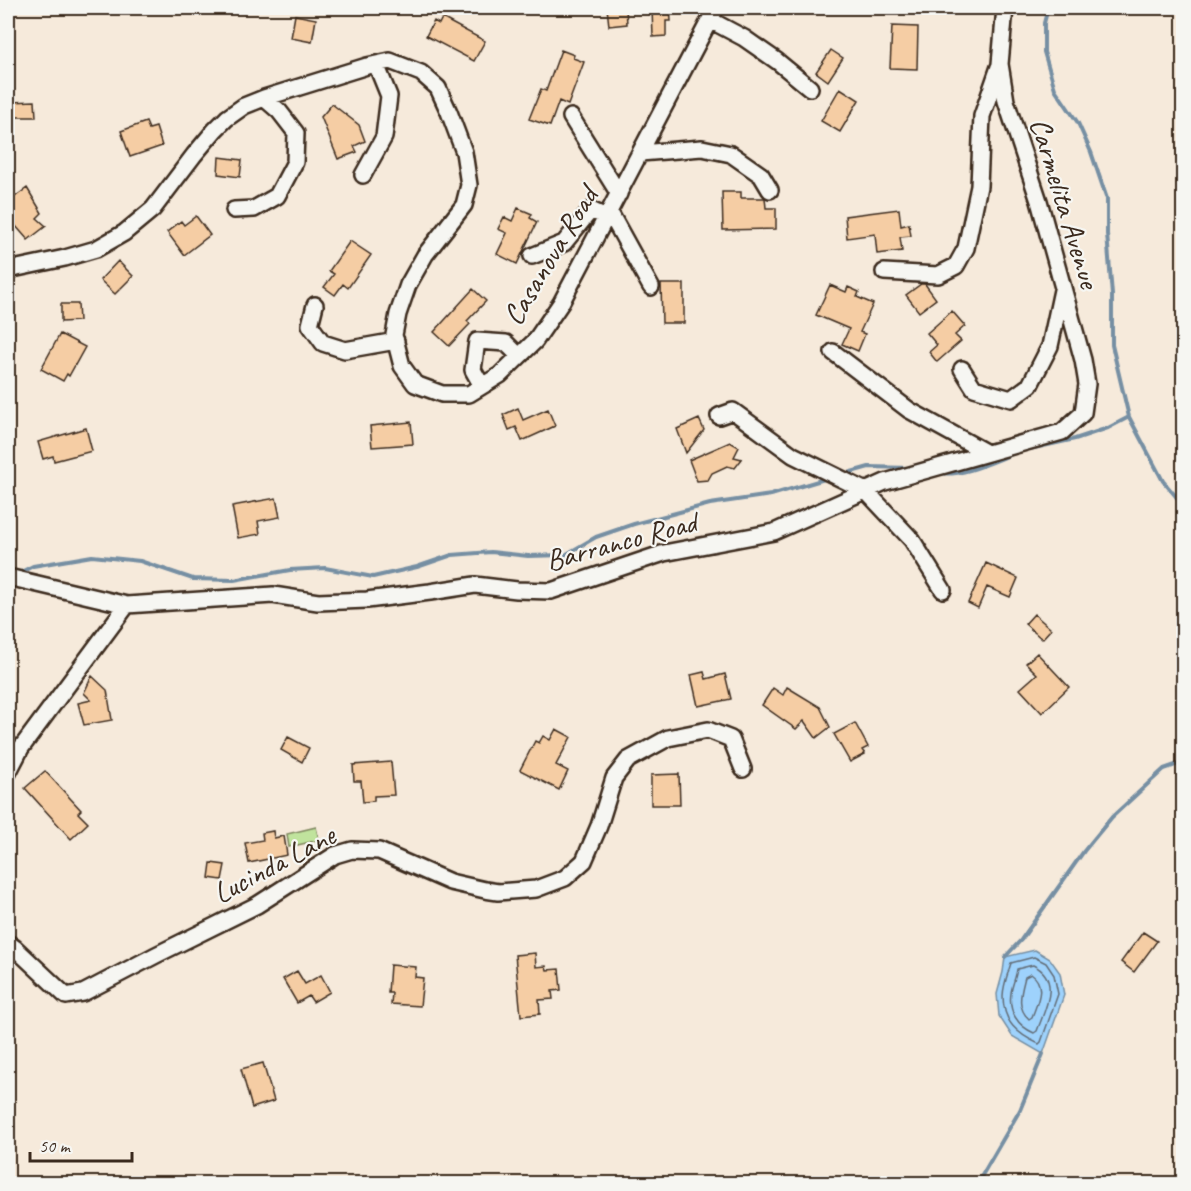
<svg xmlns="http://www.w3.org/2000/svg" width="1191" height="1191" font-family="Caveat,sans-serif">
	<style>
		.green { fill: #c0e39d; stroke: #7e865e; stroke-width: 1.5 }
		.water { fill: #9ed2fc; stroke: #768fa3; stroke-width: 1.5 }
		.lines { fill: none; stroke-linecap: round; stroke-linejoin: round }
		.shore { stroke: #636d77; stroke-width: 1.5 }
		.stream { stroke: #768fa3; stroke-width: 4 }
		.building { fill: #f5cda4; stroke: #3b2a1e; stroke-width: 1.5 }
		.minor-casing { stroke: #3b2a1e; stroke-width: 20 }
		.minor { stroke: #f6f6f2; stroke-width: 15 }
		.labels { text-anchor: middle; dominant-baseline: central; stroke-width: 4.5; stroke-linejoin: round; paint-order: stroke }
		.street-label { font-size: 30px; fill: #3b2a1e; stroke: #f6f6f2 }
	</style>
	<rect width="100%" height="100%" fill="#f6eadb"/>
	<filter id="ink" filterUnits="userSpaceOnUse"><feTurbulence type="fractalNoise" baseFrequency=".0167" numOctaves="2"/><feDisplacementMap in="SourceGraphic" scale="12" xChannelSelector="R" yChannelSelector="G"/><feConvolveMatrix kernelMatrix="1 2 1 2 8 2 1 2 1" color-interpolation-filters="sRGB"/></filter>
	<g filter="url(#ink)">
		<!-- green -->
		<path class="green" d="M316,827L319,840L289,847L287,834Z"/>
		<!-- water -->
		<path class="water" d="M1035,950L1050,959L1060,973L1064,995L1043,1054L1012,1036L999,1016L997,994L1003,972L1005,957Z"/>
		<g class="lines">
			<!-- shore -->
			<path class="shore" d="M1034,957L1046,963L1054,975L1058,994L1041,1042L1039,1044C1017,1034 1003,1022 1003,996C1003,986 1008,973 1011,963Z
				M1033,965C1062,979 1045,1009 1037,1031L1034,1033C1018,1026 1008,1012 1011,993C1012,985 1016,977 1017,969Z
				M1031,974C1047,985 1037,1003 1032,1017L1029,1019C1016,1007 1021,993 1025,977Z"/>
			<!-- stream -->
			<path class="stream" d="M1048,8L1044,23V52L1055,89L1078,123L1091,152L1107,199V234L1112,295V345L1129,417L1163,481L1184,506
				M1025,450L1075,439L1108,428L1129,417
				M939,473C962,477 994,461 1015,453
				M844,474L869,467L911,468
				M17,574L33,566L92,556L140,561L193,579L234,580L290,570L325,568L373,577L417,567L452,555L491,552L528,556L565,555L596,537L634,524L710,504L771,495L828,478
				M1005,957L1021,940L1084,851L1112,817L1164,769L1184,762
				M977,1184L1020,1110L1043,1054"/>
		</g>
		<!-- building -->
		<path class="building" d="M607,8H626L627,24L609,26Z
			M652,8H670L671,21H666V36L653,37Z
			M295,15L316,19L312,42L291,38Z
			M442,18L485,41L474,61L426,36L434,21L439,24Z
			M892,26L918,27L917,69L890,68Z
			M561,50L574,55L573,58L584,62L568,105L559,101L550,126L529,119L541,89L546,91Z
			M831,50L843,58L828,81L816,72Z
			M840,88L859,100L840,132L821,121Z
			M35,101L36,117H11V102Z
			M332,104L359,125L365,141L354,146L357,152L338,159L321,117Z
			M146,122L149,129L156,127L162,146L130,157L121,131Z
			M219,157L242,160L240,177L218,174Z
			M27,188L42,213L37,218L46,226L28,240L8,217V202Z
			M722,192H741V198H765L766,208H776V229L723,230Z
			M518,208L532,214L530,218L537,222L517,264L497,254L507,233L498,229L504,217L512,221Z
			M899,209L901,226L909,224L911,236L900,237L902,251L877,254L875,234L847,238L845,216Z
			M196,216L210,235L184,255L167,232L181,221L184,225Z
			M350,241L371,255L348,288L343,284L335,295L324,287L334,274L329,271Z
			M118,261L133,276L115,294L100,280Z
			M661,284H684V323H662Z
			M921,284H925L936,299L919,312L906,295Z
			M830,285L846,292L848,287L859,292L857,297L873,304L860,332L865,334L858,351L842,344L849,329L816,315Z
			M473,289L486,301L467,321L470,324L449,346L434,332Z
			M61,304H78L79,321L61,322Z
			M952,311L965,326L955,335L961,341L937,362L929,352L937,345L927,333Z
			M60,334L85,347L69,376L67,374L63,381L41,369Z
			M518,408L523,420L548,409L555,426L522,441L516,427L509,430L503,415Z
			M699,419L704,430L686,453L677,429Z
			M411,422L413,444L372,447L370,426Z
			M86,428L92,451L54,461L53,456L43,459L38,442Z
			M730,442L739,447L734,457L742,459L735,468L727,466L712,473L708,480L697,481L689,460Z
			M276,498L280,517L258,521L260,534L238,538L232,506Z
			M986,563L1018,578L1010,597L987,587L978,608L968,603Z
			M1034,614L1051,629L1042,639L1025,624Z
			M1037,653L1069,687L1042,713L1020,689L1037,674L1026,663Z
			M704,672L706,679L725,674L731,699L698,706L691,675Z
			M92,676L107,690L112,720L84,725L78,703L91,700L84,693Z
			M787,687L820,707L830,727L816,738L804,721L796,729L762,705L773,688L783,695Z
			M855,723L868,747L862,750L865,754L850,762L834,734Z
			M556,729L571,737L556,765L568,771L559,790L520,770L535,741L539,743L543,736L550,740Z
			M288,737L309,748L302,762L281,750Z
			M391,762L394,795L374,796V801L363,802L361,781H354L353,765Z
			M45,771L81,810L78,813L88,823L71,839L25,788Z
			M679,774L680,805H651V775Z
			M273,831L274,838L284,836L287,855L249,863L245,843L263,840L262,833Z
			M211,863L225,865L222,880L209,878Z
			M1143,932L1157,941L1134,972L1121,962Z
			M535,953L536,967L546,966L547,970L559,969L561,990L552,991L553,999L539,1000L540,1014L521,1016L515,955Z
			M390,965L416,967L415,977L423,978L420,1006L391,1004L392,993H388Z
			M297,971L305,984L321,975L330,992L313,1002L309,996L297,1003L283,979Z
			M263,1063L274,1101L252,1108L241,1069Z"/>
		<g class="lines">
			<defs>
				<path id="minor" d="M710,20L744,38L777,61L810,88
					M571,117L619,194
					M640,153L702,148L731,154L761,175L770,190
					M363,175L384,137L389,96L376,64
					M234,210L254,209L277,196L295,162L296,133L279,111L264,98
					M609,211L651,287
					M532,256L564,243L591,210L606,217
					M8,270L65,258L96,249L124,233L153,209L194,155L215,130L227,118L244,106L264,98L367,66L390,61L421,73L438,88L449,112L464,152L469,185L464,205L425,255L408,285L398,314L394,335L402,366L415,384L442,394H469L500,375L535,341L561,303L716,8
					M884,272L938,275L956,266L966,248L979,186L982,116L999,67
					M315,305L310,325L323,343L345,350L396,341
					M833,352L909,410L987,453
					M962,369L974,388L1011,399L1030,385L1050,346L1062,290
					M482,386L473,370L477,341L506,343L519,356
					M719,416L733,411L793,455L866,491L912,540L943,590
					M8,577L127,605L273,595L318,602L367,600L430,592L475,585L517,590L551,591L664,553L774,532L885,482L1062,432L1083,413L1087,384L1083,360L1039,201L1006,101L1000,64L1005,8
					M8,773L21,748L127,605
					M8,943L15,948L66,996L83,993L156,955L257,905L335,855L352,850L379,851L450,882L485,890L498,892L536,889L565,878L584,861L599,826L614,778L628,760L668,738L708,730L731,739L743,769"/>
			</defs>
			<!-- minor casing -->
			<use href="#minor" class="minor-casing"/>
			<!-- minor -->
			<use href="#minor" class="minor"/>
		</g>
	</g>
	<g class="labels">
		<!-- street labels -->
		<g class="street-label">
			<text transform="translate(1065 203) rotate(73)">Carmelita Avenue</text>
			<text transform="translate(550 256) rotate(-59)">Casanova Road</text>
			<text transform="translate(621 541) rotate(-15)">Barranco Road</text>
			<text transform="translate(274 864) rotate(-28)">Lucinda Lane</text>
		</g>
	</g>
	<!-- margin -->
	<rect width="1191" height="1191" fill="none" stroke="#f6f6f2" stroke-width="30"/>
	<rect x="15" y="15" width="1161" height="1161" fill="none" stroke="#3b2a1e" stroke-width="2" filter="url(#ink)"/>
	<!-- scale -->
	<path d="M30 1152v9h102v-9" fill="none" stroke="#3b2a1e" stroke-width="3"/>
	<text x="39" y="1152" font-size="18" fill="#3b2a1e" stroke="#f6f6f2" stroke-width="4.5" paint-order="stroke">50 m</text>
</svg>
